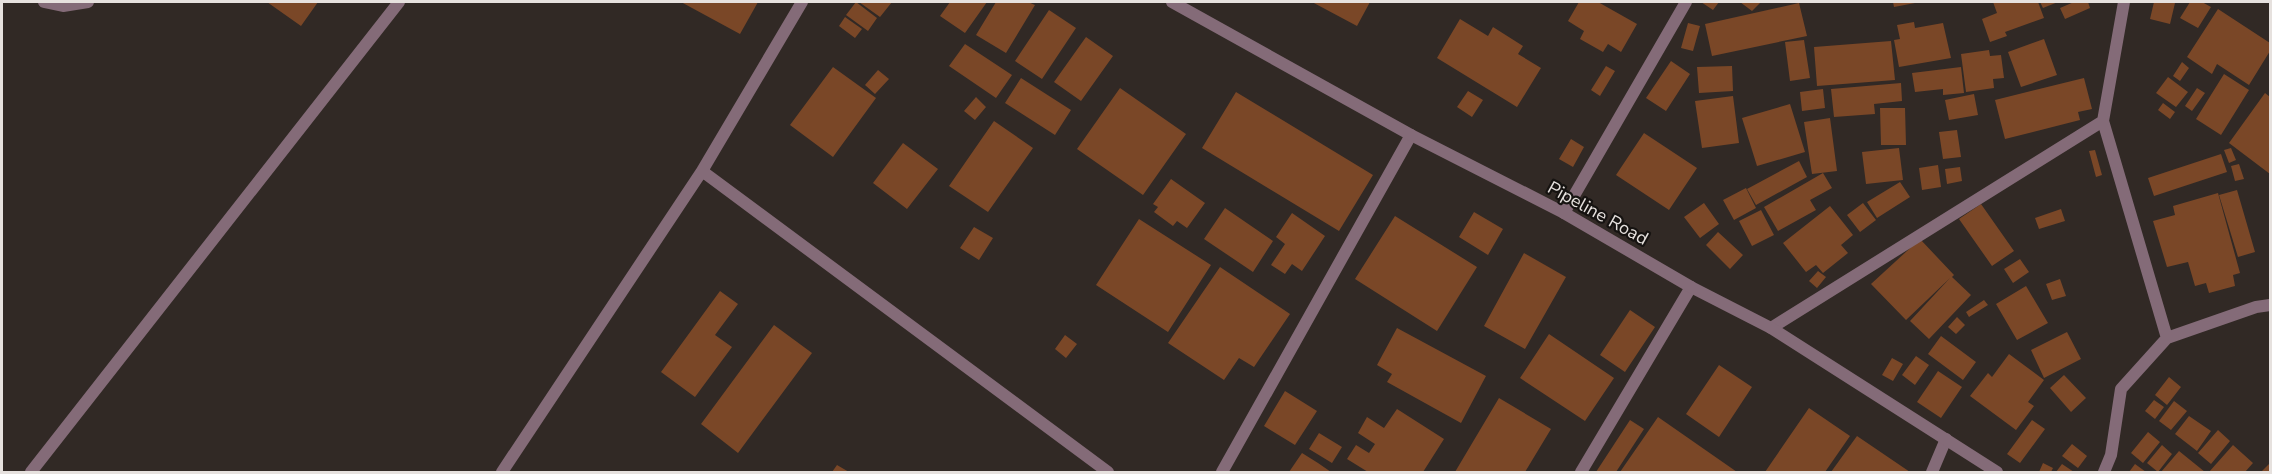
<svg xmlns="http://www.w3.org/2000/svg" width="2272" height="474" font-family="'Nunito Sans',sans-serif">
	<style>
		.building { fill: #7a4727 }
		.lines { fill: none; stroke-linecap: round; stroke-linejoin: round }
		.minor { stroke: #846b78; stroke-width: 12 }
		.tertiary { stroke: #846b78; stroke-width: 12 }
		.labels { text-anchor: middle; dominant-baseline: central; stroke-width: 4.5; stroke-linejoin: round; paint-order: stroke }
		.street-label { font-size: 18px; fill: #e6e1de; stroke: #161311 }
	</style>
	<rect width="100%" height="100%" fill="#312925"/>
	<!-- building -->
	<path class="building" d="M267,2H318L301,26Z
		M681,2H758L740,34Z
		M856,2L877,18L868,31L846,15Z
		M859,2H892L880,17Z
		M950,2H987L965,33L940,16Z
		M996,2H1028L1035,5L1006,53L976,35Z
		M1312,2H1370L1357,26Z
		M1579,2H1598L1637,24L1621,52L1608,44L1603,52L1580,39L1584,31L1568,21Z
		M1701,2H1719L1713,10Z
		M1740,2H1761L1752,11Z
		M1893,2H1915V3L1894,7Z
		M1993,2H2038L2044,18L2005,32L2007,36L1990,42L1982,19L1997,13Z
		M2040,2H2058L2043,8Z
		M2074,2H2088L2090,8L2065,19L2060,8Z
		M2154,2L2175,3L2170,24L2150,19Z
		M2190,2H2202L2211,7L2198,28L2180,18Z
		M1799,3L1807,36L1712,56L1705,24Z
		M2218,9L2270,43V51L2249,85L2217,64L2212,74L2187,57Z
		M1049,10L1076,28L1042,79L1015,61Z
		M845,17L862,29L855,38L839,26Z
		M1460,19L1488,36L1493,27L1523,46L1518,54L1541,68L1517,107L1437,58Z
		M1914,22L1915,28L1943,23L1951,58L1899,67L1894,40L1900,39L1897,25Z
		M1688,23L1700,26L1693,51L1681,48Z
		M1086,37L1113,56L1081,101L1054,82Z
		M2044,39L2057,75L2021,87L2008,52Z
		M1804,40L1810,78L1790,81L1785,42Z
		M1891,41L1895,80L1817,86L1814,47Z
		M965,44L1012,75L996,98L949,66Z
		M1989,50L1990,56L2001,55L2004,78L1993,79L1994,88L1966,92L1961,54Z
		M1671,61L1690,74L1666,111L1646,98Z
		M2182,62L2189,68L2180,81L2173,76Z
		M1606,66L1615,71L1600,96L1591,90Z
		M1732,66L1733,91L1699,93L1697,67Z
		M833,67L876,98L833,157L790,125Z
		M1961,67L1964,93L1943,95V89L1915,92L1912,73Z
		M878,70L889,79L875,94L865,85Z
		M2224,74L2249,90L2221,135L2196,119Z
		M2168,77L2188,92L2176,107L2156,93Z
		M1021,78L1071,110L1055,135L1005,103Z
		M2084,78L2092,109L2078,112L2080,120L2005,139L1995,100Z
		M1901,83L1902,101L1874,104L1875,114L1834,117L1831,89Z
		M1120,88L1186,134L1143,195L1077,149Z
		M2197,88L2205,93L2192,111L2185,106Z
		M1823,89L1825,108L1802,111L1800,92Z
		M1468,91L1483,100L1472,117L1457,107Z
		M1236,92L1373,175L1339,231L1202,148Z
		M2265,93L2270,97V174L2229,143Z
		M1974,94L1978,115L1949,120L1945,100Z
		M1733,96L1739,143L1702,148L1695,101Z
		M976,97L986,107L975,120L964,111Z
		M2163,103L2175,112L2170,119L2158,110Z
		M1790,104L1805,152L1757,166L1742,118Z
		M1880,108H1905L1906,145H1881Z
		M1830,118L1837,171L1812,174L1804,122Z
		M994,121L1033,148L988,212L949,186Z
		M1957,130L1961,157L1943,159L1939,132Z
		M1644,133L1697,168L1669,210L1616,175Z
		M1571,139L1584,147L1573,167L1559,159Z
		M903,143L938,169L907,209L873,183Z
		M1899,148L1903,180L1866,184L1862,152Z
		M2231,148L2236,160L2229,163L2224,150Z
		M2095,150L2102,175L2096,177L2089,151Z
		M2221,154L2227,172L2154,196L2148,178Z
		M1799,161L1807,177L1756,205L1747,189Z
		M2239,164L2244,179L2235,181L2231,166Z
		M1938,165L1941,187L1922,190L1919,168Z
		M1960,167L1962,181L1947,184L1945,169Z
		M1823,173L1832,188L1810,200L1816,210L1778,231L1764,207Z
		M1171,179L1205,203L1187,228L1177,221L1173,226L1154,212L1158,207L1153,204Z
		M1900,182L1910,197L1877,218L1867,202Z
		M1746,188L1756,208L1734,220L1723,200Z
		M2237,190L2255,252L2238,257L2219,195Z
		M2218,193L2240,273L2233,275L2235,286L2209,293L2206,283L2195,286L2188,262L2167,267L2153,221L2175,215L2173,206Z
		M1704,203L1719,224L1700,238L1684,217Z
		M1863,203L1876,220L1860,232L1847,215Z
		M1981,204L2014,251L1992,266L1959,219Z
		M1830,206L1853,235L1841,245L1848,253L1823,273L1816,265L1806,272L1783,243Z
		M1225,208L1273,241L1253,272L1204,239Z
		M2061,209L2065,221L2039,229L2035,218Z
		M1761,210L1774,235L1752,246L1739,221Z
		M1474,212L1503,229L1488,255L1459,237Z
		M1292,213L1325,236L1302,271L1292,264L1285,274L1271,265L1285,244L1276,237Z
		M1395,216L1477,267L1437,331L1355,279Z
		M1139,219L1211,265L1168,332L1096,285Z
		M974,227L993,238L979,260L960,248Z
		M1718,232L1743,255L1730,269L1706,245Z
		M1920,239L1954,275L1952,277L1971,295L1929,339L1910,321L1950,278L1906,320L1871,284Z
		M1524,253L1566,277L1525,349L1484,326Z
		M2020,259L2029,272L2013,283L2004,269Z
		M1220,267L1290,314L1254,367L1239,358L1224,380L1168,343Z
		M1818,271L1826,277L1817,288L1809,281Z
		M2060,279L2066,296L2052,300L2046,284Z
		M2026,286L2048,323L2017,340L1996,304Z
		M720,291L738,304L715,335L732,347L695,397L661,372Z
		M1984,300L1988,305L1969,317L1966,312Z
		M1630,310L1655,327L1625,372L1600,355Z
		M1957,317L1965,325L1956,334L1948,327Z
		M774,325L812,353L738,453L701,424Z
		M1397,328L1486,376L1461,423L1387,382L1392,374L1377,365Z
		M2067,332L2081,359L2044,378L2031,350Z
		M1549,334L1614,378L1585,421L1520,378Z
		M1065,335L1077,344L1066,358L1055,349Z
		M1941,336L1976,362L1963,380L1928,354Z
		M2009,354L2044,380L2028,402L2034,406L2016,430L1970,396L1988,373L1992,377Z
		M1916,356L1929,365L1915,385L1902,375Z
		M1892,358L1903,364L1893,381L1882,375Z
		M1719,365L1752,387L1719,437L1686,414Z
		M1938,371L1962,387L1941,418L1917,402Z
		M2064,375L2086,398L2071,412L2050,388Z
		M2169,377L2181,387L2167,405L2155,395Z
		M1285,391L1317,411L1295,445L1264,426Z
		M1499,398L1551,429L1525,472H1455Z
		M2154,400L2164,407L2155,419L2145,411Z
		M2174,401L2187,411L2171,430L2159,421Z
		M1809,408L1850,436L1825,472H1765Z
		M1397,409L1444,439L1423,472H1368L1347,459L1356,445L1369,453L1375,444L1358,433L1367,417L1384,428Z
		M2189,416L2211,431L2197,451L2175,434Z
		M1658,417L1737,472H1620Z
		M1630,420L1644,429L1616,472H1596Z
		M2032,420L2045,429L2020,463L2007,454Z
		M2218,430L2230,441L2211,464L2198,453Z
		M2148,432L2160,442L2143,463L2131,453Z
		M1319,433L1342,447L1332,463L1309,449Z
		M1857,436L1910,472H1831Z
		M2072,444L2087,456L2078,468L2062,456Z
		M2162,445L2172,454L2158,472L2147,463Z
		M2233,445L2253,463L2245,472H2209Z
		M2179,451L2205,472H2161Z
		M1302,453L1318,463L1331,472H1289Z
		M2043,463L2053,468L2051,472H2039Z
		M2062,464L2074,472H2056Z
		M2135,464L2146,472H2129Z
		M2269,464L2270,472H2261Z
		M837,465L849,472H832Z"/>
	<g class="lines">
		<!-- minor -->
		<path class="minor" d="M44,2L63,6L88,2
			M2103,121L2167,338
			M702,171L1108,472
			M1564,213L1686,2
			M1771,328L2103,121L2124,2
			M31,472L399,2
			M502,472L702,171L802,2
			M1222,472L1411,135
			M1581,472L1691,287
			M1932,472L1946,439
			M2104,472L2111,455L2121,389L2167,338L2256,307L2270,305"/>
		<!-- tertiary -->
		<path class="tertiary" d="M1172,2L1411,135L1564,213L1691,287L1771,328L1997,472"/>
	</g>
	<g class="labels">
		<!-- street labels -->
		<g class="street-label">
			<text transform="translate(1598 213) rotate(29)">Pipeline Road</text>
		</g>
	</g>
	<!-- border -->
	<rect width="2272" height="474" fill="none" stroke="#e6e1de" stroke-width="6"/>
</svg>
